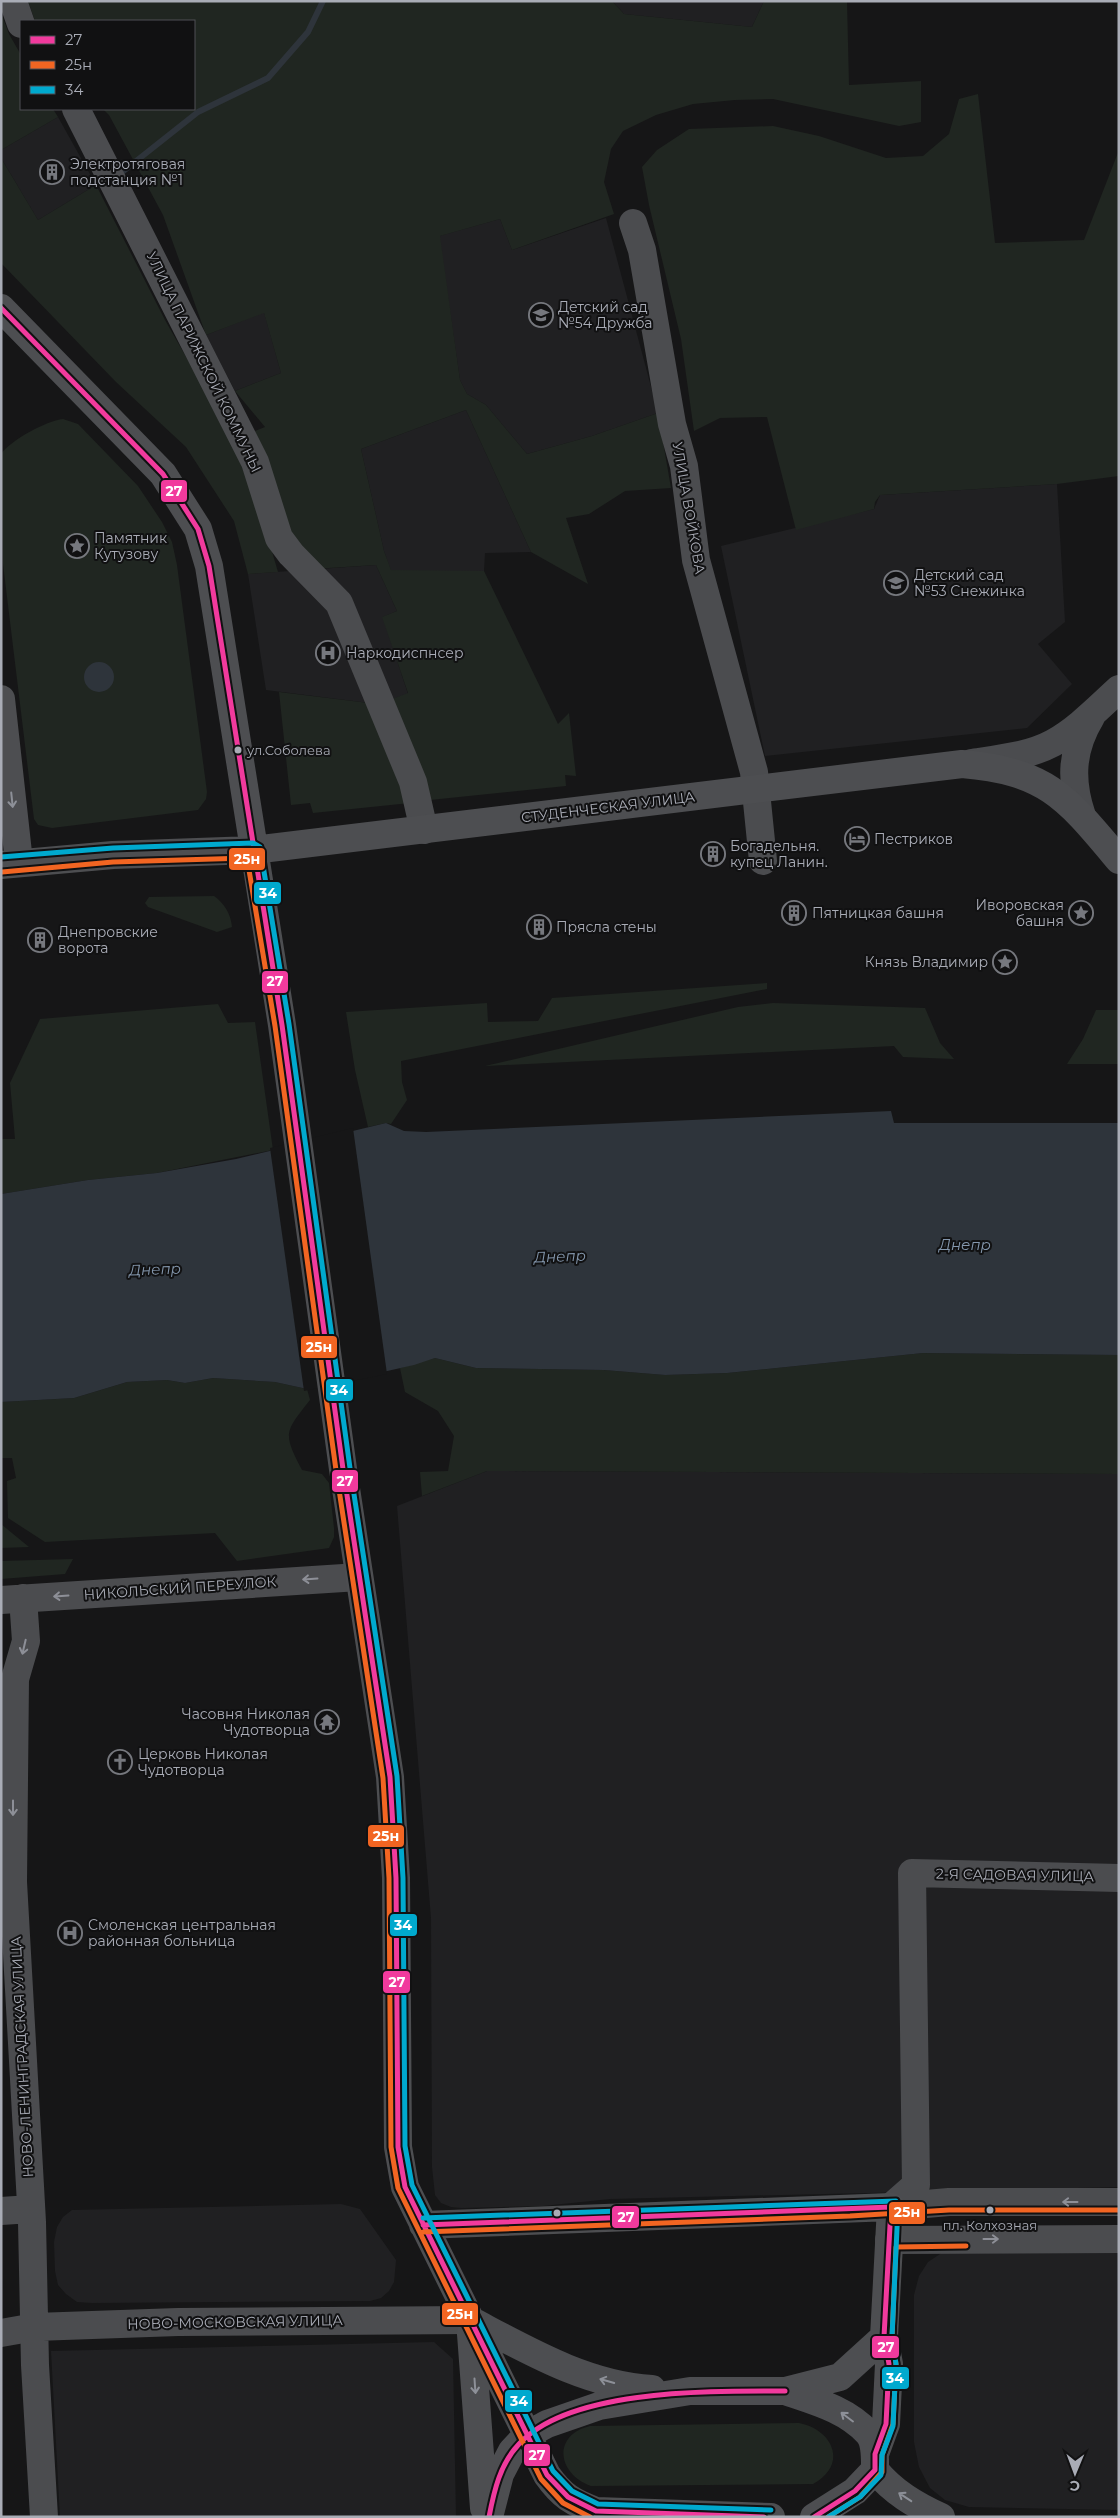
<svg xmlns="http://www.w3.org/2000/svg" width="1120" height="2518" font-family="Montserrat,sans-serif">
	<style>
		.built { fill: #202022 }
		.green { fill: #202621 }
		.water { fill: #2e343b }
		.pier { fill: #161617 }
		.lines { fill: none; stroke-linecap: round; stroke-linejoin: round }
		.stream { stroke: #2e343b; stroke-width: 6 }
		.minor { stroke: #4b4c4f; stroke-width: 28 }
		.major { stroke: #4d4e51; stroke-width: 28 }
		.bus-1-casing { stroke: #111112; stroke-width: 9 }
		.bus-2-casing { stroke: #111112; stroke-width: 9 }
		.bus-3-casing { stroke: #111112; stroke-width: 9 }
		.bus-1 { stroke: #f13a9d; stroke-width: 5 }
		.bus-2 { stroke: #f26522; stroke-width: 5 }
		.bus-3 { stroke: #00a9ce; stroke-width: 5 }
		.oneway { stroke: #8d9098 }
		.oneway2 { stroke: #8d8f97 }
		.bus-dot { fill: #a9acb6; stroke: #111112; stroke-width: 2 }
		.labels { text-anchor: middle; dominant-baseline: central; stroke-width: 4; stroke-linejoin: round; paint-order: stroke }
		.bus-label { font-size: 13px; fill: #a9acb6; stroke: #111112; text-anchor: start }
		.poi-label { font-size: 14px; fill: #a9acb6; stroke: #111112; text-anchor: start }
		.street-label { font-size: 14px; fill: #a9acb6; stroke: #111112 }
		.water-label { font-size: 15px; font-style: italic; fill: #8497ad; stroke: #111112 }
		.line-badge { stroke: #111112; stroke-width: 2 }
		.badge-label { font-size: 14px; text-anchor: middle; font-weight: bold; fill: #fff }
	</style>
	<rect width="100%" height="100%" fill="#161617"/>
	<!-- built -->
	<path class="built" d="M612,1H764L752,27L624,14Z
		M58,117L96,185L38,220L1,158V150Z
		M606,218L658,413L592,436L527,454L486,405L467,394L460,380L439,236L500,219L512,250Z
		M264,312L281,373L235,391L206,335Z
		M466,410L531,552L485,553L484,571H391L384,551L361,449Z
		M1057,484L1065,622L1038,644L1072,684L1027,728L765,756L721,546L874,509L880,495Z
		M376,565L397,611L383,617L408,694L387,701L369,703L266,690L248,574Z
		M487,1471L1119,1474V2187L610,2199L543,2206L462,2208L451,2207L441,2203L435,2195L432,2167L431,1918L397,1506Z
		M341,2204L360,2209L396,2260L394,2282L389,2291L381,2298L370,2301L92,2303L77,2302L66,2294L58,2285L55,2271L54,2242L57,2227L63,2217L72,2210Z
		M1119,2250V2510L969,2507L945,2500L930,2488L919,2467L914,2442V2295L919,2276L928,2262L943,2252Z
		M434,2342L453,2359L456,2517H60L51,2351Z"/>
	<!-- green -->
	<path class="green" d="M28,1H612L624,14L752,27L764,1H847L849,85L921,81V122L899,126L773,99L735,100L693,104L656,115L623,131L611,149L604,182L614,214L512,250L500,219L440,236L460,380L467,394L486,405L527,454L592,436L658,413L671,488L625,491L589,514L566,518L588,584L531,552L466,410L361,449L384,551L391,570L484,571L558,724L569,713L576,776L565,775L566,786L430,800L387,701L408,693L382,617L397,611L376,565L298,570L255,431L265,427L235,391L281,373L264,313L206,335L163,215L109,115L103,109H194V21H35Z
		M1,13L9,34L21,55V109H53L58,117L1,150Z
		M978,94L995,243L1084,240L1119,150V476L1057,484L880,495L875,502L874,509L796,530L767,417L720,418L694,431L681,339L649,205L642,167L657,150L689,129L773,126L819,136L886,158L923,156L949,134L959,99Z
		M1,158L38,220L96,185L165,320L230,434L268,538L278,572L248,574L234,521L186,447L116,382L1,263Z
		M63,419L78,424L138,486L162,522L172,542L177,565L207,792L206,799L198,810L52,828L38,825L34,819L3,564L1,454C11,440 46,421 63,419Z
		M279,692L369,703L410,803L313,813L310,803L291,805Z
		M214,896C224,903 231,914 232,927L217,932L148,907L145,903L149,897Z
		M767,983V989L401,1061L402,1082L407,1100L391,1124L386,1123L368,1127L355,1070L346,1012L487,1003L488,1022L538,1021L552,998Z
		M773,1003L925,1008L940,1043L954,1059L903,1057L894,1046L485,1066L738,1007Z
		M218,1004L228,1023L255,1022L273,1150L157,1173L88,1180L1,1194V1139H15L10,1083L40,1019Z
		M1096,1010H1119V1064H1067L1083,1039Z
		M923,1353L1119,1355V1474L487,1471L422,1496L420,1472L448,1471L454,1436L438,1411L405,1392L400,1368L435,1358L476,1368L604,1370L665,1375L727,1373Z
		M213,1378L275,1382L307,1389L310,1400C284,1433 283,1433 302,1470L322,1474L329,1483L334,1528V1537L329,1548L237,1561L215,1533L45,1542L8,1518L7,1481L16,1478L12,1458H1V1402L74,1398L127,1382L167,1380L185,1383Z
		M1,1524L29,1547L1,1548Z
		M73,1559L65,1574L1,1579V1561Z
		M799,2423C834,2430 848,2465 813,2484L591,2486C557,2474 552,2435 590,2426Z"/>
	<!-- water -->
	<path class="water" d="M84 677a15 15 0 1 1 30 0a15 15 0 1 1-30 0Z
		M891,1111L894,1123H1119V1355L923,1353L727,1373L665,1375L604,1370L476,1368L435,1358L414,1365L307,1389L275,1382L213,1378L185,1383L167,1380L127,1382L74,1398L1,1402V1194L88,1180L157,1173L236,1159L386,1123L404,1131L426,1132Z"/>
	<!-- pier -->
	<path class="pier" d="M353,1128L387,1374L304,1391L270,1148Z"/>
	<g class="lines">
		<!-- stream -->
		<path class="stream" d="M121,173L198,112L268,78L308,32L323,1"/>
		<!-- minor -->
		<path class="minor" d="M13,1L21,24
			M76,109L255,462L279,538L291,554L339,603L413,782L424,830
			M633,223L642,250L672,424L684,466L696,560L754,772L763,861
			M971,763C998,759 1029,756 1053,743C1077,730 1098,708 1119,689
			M1082,816C1070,781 1071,750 1091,717
			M23,1598L26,1641L15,1679L13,1882L32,2222L35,2365L44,2517
			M1,1600L359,1577
			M891,2207L916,2185L912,1873L1119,1878
			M891,2207L949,2202H1119
			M1,2211L31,2209
			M889,2240L1119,2239
			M1,2333L35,2327L178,2322L470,2320"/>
		<!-- major -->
		<path class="major" d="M1,308L163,474L198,529L209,566L282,1025L343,1469L390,1777L396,1878L398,2147L405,2187L547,2475C562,2496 572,2502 596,2511L771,2517
			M1,699L19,862
			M1,865L113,855L253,850L962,764C1047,771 1067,798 1119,860
			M423,2225L891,2207L884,2337L889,2364L886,2424L875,2454
			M470,2320C527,2350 586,2385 652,2389
			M471,2334L484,2508
			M785,2391C814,2401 846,2409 868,2433C876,2442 875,2459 875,2470C893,2492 915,2505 941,2517
			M489,2517L500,2474L512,2451L527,2435L547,2424L599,2406L690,2391H785L840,2377L884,2337
			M814,2517L855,2491L875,2470"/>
		<defs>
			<path id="bus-1" d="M1,308L163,474L198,529L209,566L282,1025L343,1469L390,1777L396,1878L398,2147L405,2187L547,2475L568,2497L596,2511L764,2517
				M423,2225L891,2207L884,2337L889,2364L886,2424L875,2454V2470L855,2491L814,2517
				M489,2517C494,2491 500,2464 519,2444C570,2388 714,2391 785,2391"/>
			<path id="bus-2" d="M2,872L113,862L247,858L275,1026L336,1470L383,1778L389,1878L391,2147L398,2188L541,2479L563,2503L590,2517
				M423,2232L850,2216L949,2210H1119
				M828,2517L860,2497L882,2472V2455L893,2424L896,2364L892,2337L896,2247L966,2246"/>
			<path id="bus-3" d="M1,857L113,848L253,843L260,847L289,1024L350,1468L397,1776L403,1878L405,2146L412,2185L553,2471L572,2491L598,2504L771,2510
				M423,2218L896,2201L898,2207L892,2337L896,2364L893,2426L882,2455L881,2475L860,2497L828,2517"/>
		</defs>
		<!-- bus-1 casing -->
		<use href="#bus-1" class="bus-1-casing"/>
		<!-- bus-2 casing -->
		<use href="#bus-2" class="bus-2-casing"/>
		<!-- bus-3 casing -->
		<use href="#bus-3" class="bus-3-casing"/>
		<!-- bus-1 -->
		<use href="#bus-1" class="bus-1"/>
		<!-- bus-2 -->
		<use href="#bus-2" class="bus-2"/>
		<!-- bus-3 -->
		<use href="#bus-3" class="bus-3"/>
	</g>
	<!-- one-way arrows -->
	<defs><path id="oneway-shaft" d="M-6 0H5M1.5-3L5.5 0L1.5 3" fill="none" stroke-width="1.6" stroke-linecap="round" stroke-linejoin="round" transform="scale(1.25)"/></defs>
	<g class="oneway">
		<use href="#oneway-shaft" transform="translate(12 800) rotate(84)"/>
		<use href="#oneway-shaft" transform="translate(607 2381) rotate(-164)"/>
		<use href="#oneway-shaft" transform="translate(475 2386) rotate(86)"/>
		<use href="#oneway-shaft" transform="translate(847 2417) rotate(-143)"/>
		<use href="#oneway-shaft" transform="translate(905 2497) rotate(-147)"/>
	</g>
	<g class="oneway2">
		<use href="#oneway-shaft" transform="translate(310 1579) rotate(176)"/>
		<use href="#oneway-shaft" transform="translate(61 1596) rotate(176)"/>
		<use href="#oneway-shaft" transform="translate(24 1647) rotate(103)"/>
		<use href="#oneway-shaft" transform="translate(13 1808) rotate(90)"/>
		<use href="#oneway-shaft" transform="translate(1070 2202) rotate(-180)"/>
		<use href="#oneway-shaft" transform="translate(991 2239)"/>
	</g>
	<!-- icons -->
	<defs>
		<symbol id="building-ring" viewBox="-11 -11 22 22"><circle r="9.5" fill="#111112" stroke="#76787e" stroke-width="1.5"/><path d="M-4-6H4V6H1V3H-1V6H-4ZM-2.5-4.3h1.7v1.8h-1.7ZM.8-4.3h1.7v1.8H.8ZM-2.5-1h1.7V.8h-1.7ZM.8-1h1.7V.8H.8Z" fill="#76787e"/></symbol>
		<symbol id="school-ring" viewBox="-11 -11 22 22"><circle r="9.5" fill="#111112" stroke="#76787e" stroke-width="1.5"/><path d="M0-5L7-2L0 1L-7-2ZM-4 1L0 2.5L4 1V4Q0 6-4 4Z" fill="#76787e"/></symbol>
		<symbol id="sight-ring" viewBox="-11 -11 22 22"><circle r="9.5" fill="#111112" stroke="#76787e" stroke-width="1.5"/><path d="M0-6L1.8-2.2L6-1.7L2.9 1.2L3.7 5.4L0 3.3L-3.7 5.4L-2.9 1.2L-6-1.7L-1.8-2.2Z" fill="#76787e"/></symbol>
		<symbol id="hospital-ring" viewBox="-11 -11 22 22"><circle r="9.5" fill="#111112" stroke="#76787e" stroke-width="1.5"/><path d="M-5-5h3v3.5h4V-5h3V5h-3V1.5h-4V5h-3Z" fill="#76787e"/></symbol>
		<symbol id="hotel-ring" viewBox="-11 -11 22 22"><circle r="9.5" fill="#111112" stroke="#76787e" stroke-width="1.5"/><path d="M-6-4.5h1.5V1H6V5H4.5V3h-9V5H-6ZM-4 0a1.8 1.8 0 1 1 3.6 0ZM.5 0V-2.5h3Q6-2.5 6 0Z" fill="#76787e"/></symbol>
		<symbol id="temple-ring" viewBox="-11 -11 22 22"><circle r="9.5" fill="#111112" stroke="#76787e" stroke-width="1.5"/><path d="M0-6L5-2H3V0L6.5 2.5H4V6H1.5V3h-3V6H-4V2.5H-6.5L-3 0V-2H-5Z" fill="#76787e"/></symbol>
		<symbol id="church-ring" viewBox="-11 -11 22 22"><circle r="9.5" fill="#111112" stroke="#76787e" stroke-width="1.5"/><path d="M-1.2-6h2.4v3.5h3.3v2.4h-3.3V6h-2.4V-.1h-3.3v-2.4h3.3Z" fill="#76787e"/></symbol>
	</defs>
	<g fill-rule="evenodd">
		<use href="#building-ring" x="38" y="158" width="28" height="28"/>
		<use href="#school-ring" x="527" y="301" width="28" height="28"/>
		<use href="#sight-ring" x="63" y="532" width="28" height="28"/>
		<use href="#school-ring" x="882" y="569" width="28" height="28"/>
		<use href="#hospital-ring" x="314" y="639" width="28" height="28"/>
		<use href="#hotel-ring" x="843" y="825" width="28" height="28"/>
		<use href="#building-ring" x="699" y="840" width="28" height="28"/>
		<use href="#building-ring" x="780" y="899" width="28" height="28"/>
		<use href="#sight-ring" x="1067" y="899" width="28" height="28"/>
		<use href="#building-ring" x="525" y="913" width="28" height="28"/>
		<use href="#building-ring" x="26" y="926" width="28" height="28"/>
		<use href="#sight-ring" x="991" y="948" width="28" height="28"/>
		<use href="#temple-ring" x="313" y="1708" width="28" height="28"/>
		<use href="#church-ring" x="106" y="1748" width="28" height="28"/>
		<use href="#hospital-ring" x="56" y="1919" width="28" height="28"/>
	</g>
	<!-- markers -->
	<g class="bus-dot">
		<circle cx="238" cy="750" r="4.5"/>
		<circle cx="990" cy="2210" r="4.5"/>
		<circle cx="557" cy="2213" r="4.5"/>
	</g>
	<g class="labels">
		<!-- bus labels -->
		<g class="bus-label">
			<text x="247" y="750">ул.Соболева</text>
			<text x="990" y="2225" text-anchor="middle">пл. Колхозная</text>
		</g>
		<!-- poi labels -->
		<g class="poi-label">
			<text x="70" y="164">Электротяговая<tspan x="70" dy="16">подстанция №1</tspan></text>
			<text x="558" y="307">Детский сад<tspan x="558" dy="16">№54 Дружба</tspan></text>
			<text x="94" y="538">Памятник<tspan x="94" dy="16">Кутузову</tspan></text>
			<text x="914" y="575">Детский сад<tspan x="914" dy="16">№53 Снежинка</tspan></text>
			<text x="346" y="653">Наркодиспнсер</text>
			<text x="874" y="839">Пестриков</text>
			<text x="730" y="846">Богадельня.<tspan x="730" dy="16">купец Ланин.</tspan></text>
			<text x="1064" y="905" text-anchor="end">Иворовская<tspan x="1064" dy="16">башня</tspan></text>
			<text x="812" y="913">Пятницкая башня</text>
			<text x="556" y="927">Прясла стены</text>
			<text x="58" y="932">Днепровские<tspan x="58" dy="16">ворота</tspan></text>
			<text x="988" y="962" text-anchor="end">Князь Владимир</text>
			<text x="310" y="1714" text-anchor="end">Часовня Николая<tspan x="310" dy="16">Чудотворца</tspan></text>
			<text x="138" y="1754">Церковь Николая<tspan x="138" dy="16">Чудотворца</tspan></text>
			<text x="88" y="1925">Смоленская центральная<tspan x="88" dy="16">районная больница</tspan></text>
		</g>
		<!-- street labels -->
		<g class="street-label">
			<text transform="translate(204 362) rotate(64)">УЛИЦА ПАРИЖСКОЙ КОММУНЫ</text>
			<text transform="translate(689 508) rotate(80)">УЛИЦА ВОЙКОВА</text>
			<text transform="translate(608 807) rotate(-7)">СТУДЕНЧЕСКАЯ УЛИЦА</text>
			<text transform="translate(180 1588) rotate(-4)">НИКОЛЬСКИЙ ПЕРЕУЛОК</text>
			<text transform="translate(1015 1875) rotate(1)">2-Я САДОВАЯ УЛИЦА</text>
			<text transform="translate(22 2057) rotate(-93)">НОВО-ЛЕНИНГРАДСКАЯ УЛИЦА</text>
			<text transform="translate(235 2322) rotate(-1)">НОВО-МОСКОВСКАЯ УЛИЦА</text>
		</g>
		<!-- water labels -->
		<g class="water-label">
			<text x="965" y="1244">Днепр</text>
			<text transform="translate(560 1256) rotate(-2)">Днепр</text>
			<text transform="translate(155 1269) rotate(-2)">Днепр</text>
		</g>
	</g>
	<g class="line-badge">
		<rect x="160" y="479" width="28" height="24" rx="5" fill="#f13a9d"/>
		<rect x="228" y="847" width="38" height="24" rx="5" fill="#f26522"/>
		<rect x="253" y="881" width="29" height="24" rx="5" fill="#00a9ce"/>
		<rect x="261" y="970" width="28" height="24" rx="5" fill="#f13a9d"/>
		<rect x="300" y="1335" width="38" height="24" rx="5" fill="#f26522"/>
		<rect x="325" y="1378" width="29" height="24" rx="5" fill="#00a9ce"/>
		<rect x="331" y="1469" width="28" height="24" rx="5" fill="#f13a9d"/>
		<rect x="367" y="1824" width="38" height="24" rx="5" fill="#f26522"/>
		<rect x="389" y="1913" width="29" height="24" rx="5" fill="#00a9ce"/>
		<rect x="382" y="1970" width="29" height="24" rx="5" fill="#f13a9d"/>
		<rect x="888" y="2201" width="38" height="24" rx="5" fill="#f26522"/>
		<rect x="611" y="2205" width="29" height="24" rx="5" fill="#f13a9d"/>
		<rect x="441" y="2302" width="38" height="24" rx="5" fill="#f26522"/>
		<rect x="871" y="2335" width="29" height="24" rx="5" fill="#f13a9d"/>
		<rect x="881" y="2366" width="29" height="24" rx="5" fill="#00a9ce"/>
		<rect x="504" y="2389" width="29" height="24" rx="5" fill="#00a9ce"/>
		<rect x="523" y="2443" width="28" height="24" rx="5" fill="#f13a9d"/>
	</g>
	<g class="badge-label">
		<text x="174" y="496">27</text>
		<text x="247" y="864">25н</text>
		<text x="268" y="898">34</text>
		<text x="275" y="986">27</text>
		<text x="319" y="1352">25н</text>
		<text x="339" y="1395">34</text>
		<text x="345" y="1486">27</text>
		<text x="386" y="1841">25н</text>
		<text x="403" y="1930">34</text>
		<text x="397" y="1987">27</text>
		<text x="907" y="2217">25н</text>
		<text x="626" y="2222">27</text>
		<text x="460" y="2319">25н</text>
		<text x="886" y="2352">27</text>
		<text x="895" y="2383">34</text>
		<text x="519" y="2406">34</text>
		<text x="537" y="2460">27</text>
	</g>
	<!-- border -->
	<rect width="1120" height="2518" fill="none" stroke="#a9acb6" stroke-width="5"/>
	<!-- legend -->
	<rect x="20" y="20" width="175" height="90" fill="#111112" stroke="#4e4f54"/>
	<rect x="30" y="36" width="25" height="8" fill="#f13a9d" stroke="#4e4f54"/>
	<text x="65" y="45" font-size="15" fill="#a9acb6">27</text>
	<rect x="30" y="61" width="25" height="8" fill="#f26522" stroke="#4e4f54"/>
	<text x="65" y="70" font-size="15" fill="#a9acb6">25н</text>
	<rect x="30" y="86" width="25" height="8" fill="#00a9ce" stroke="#4e4f54"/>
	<text x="65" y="95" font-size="15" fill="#a9acb6">34</text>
	<!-- north arrow -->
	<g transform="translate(1075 2473) rotate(181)" stroke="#111112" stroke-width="4" paint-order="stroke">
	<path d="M0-4L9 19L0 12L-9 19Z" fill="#a9acb6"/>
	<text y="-8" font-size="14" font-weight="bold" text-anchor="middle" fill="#a9acb6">С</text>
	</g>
</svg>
